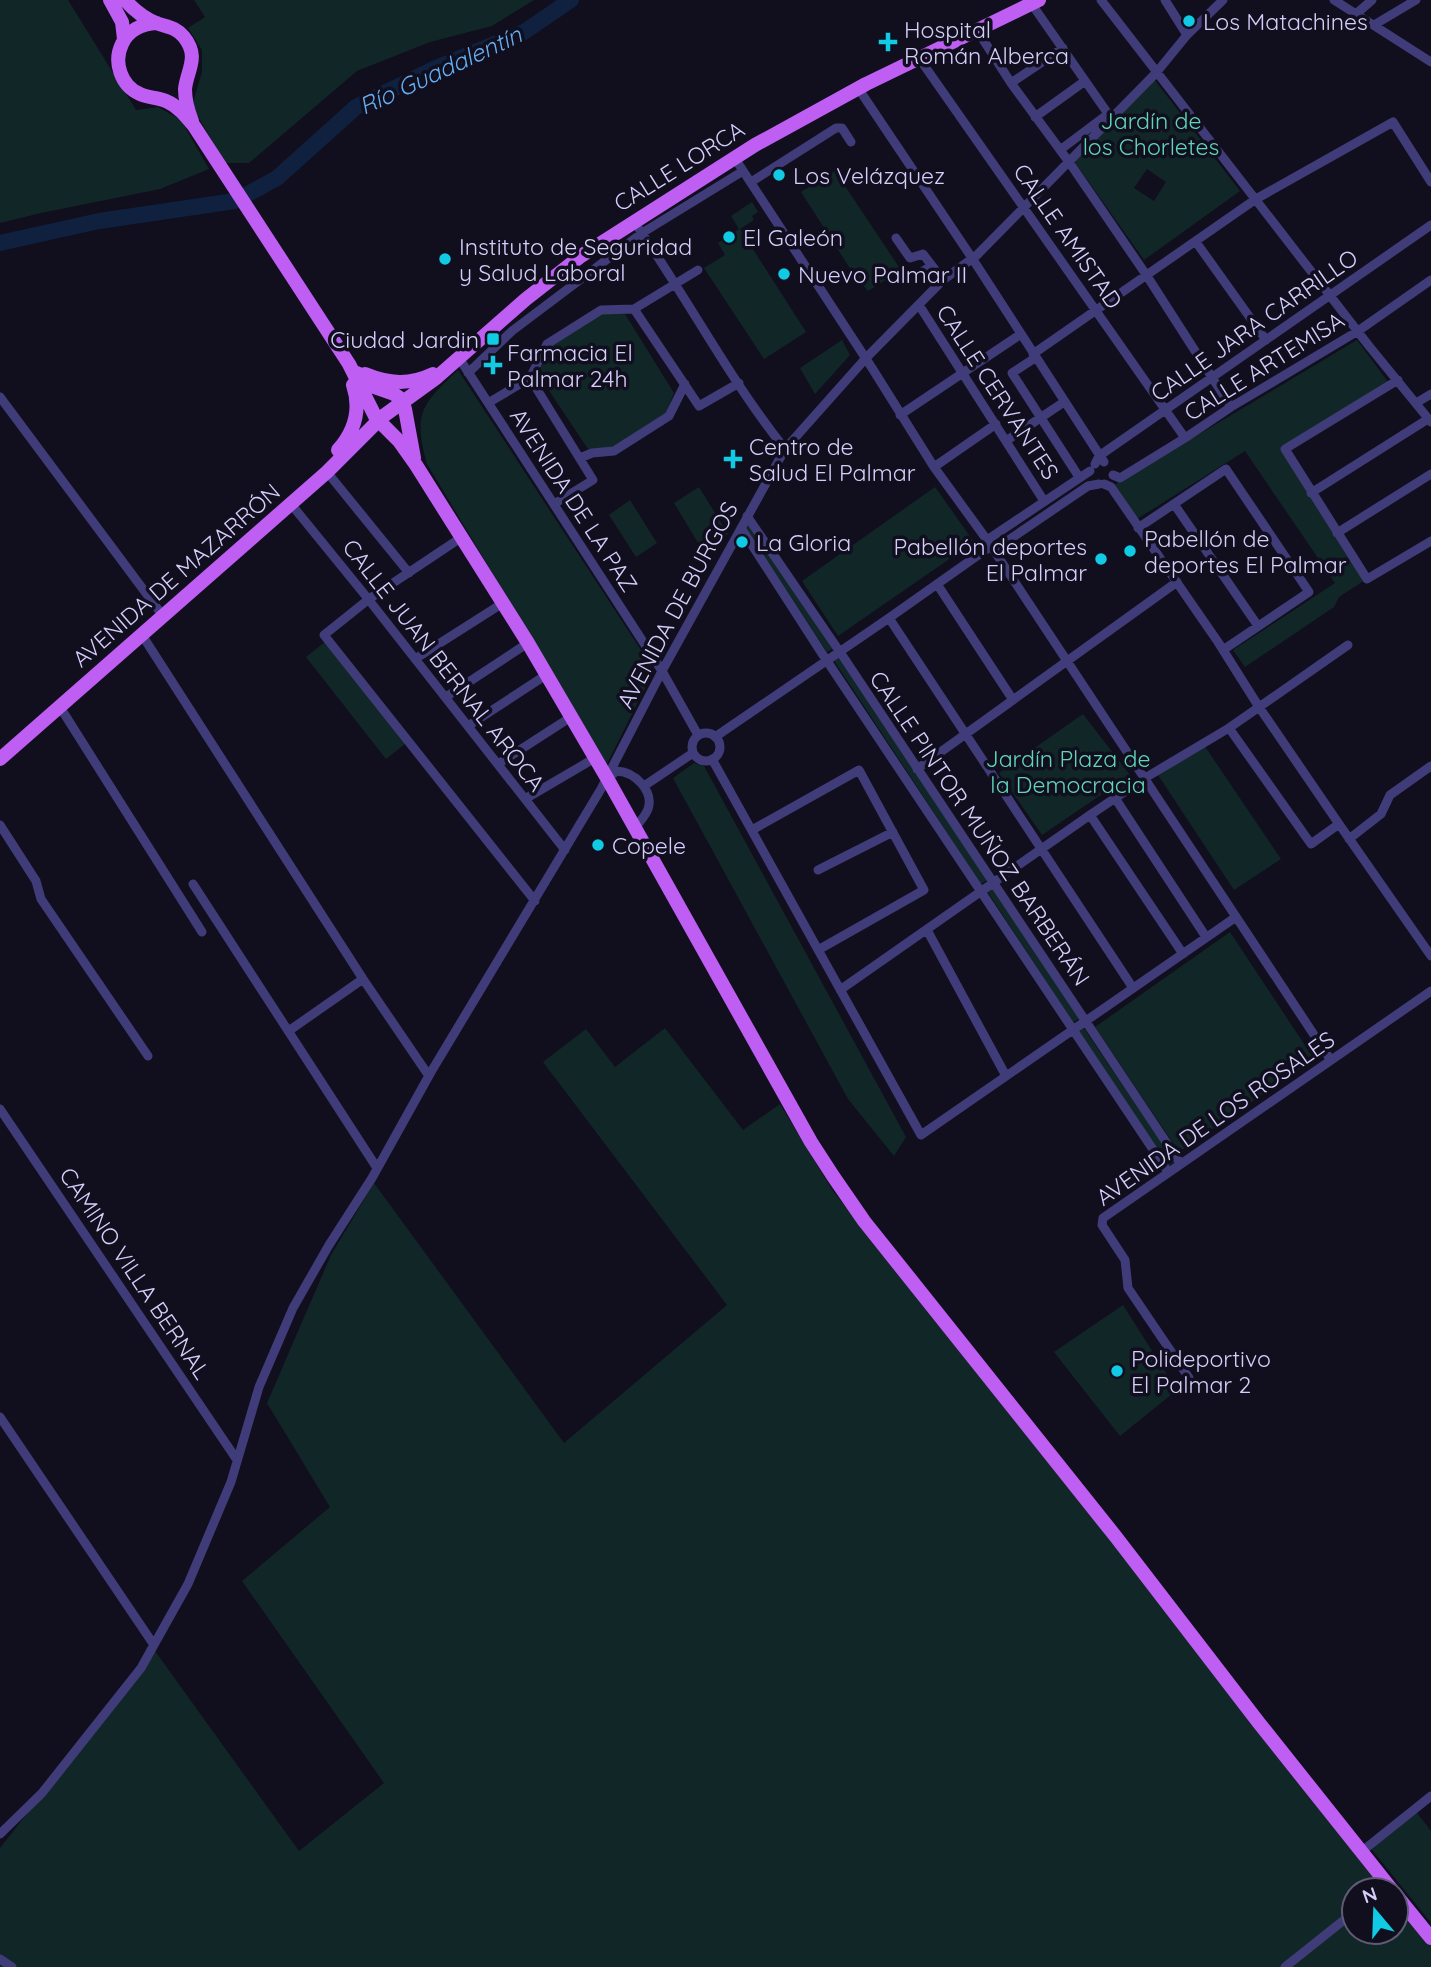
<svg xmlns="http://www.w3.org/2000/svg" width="1431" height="1967" font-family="Quicksand,sans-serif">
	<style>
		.green { fill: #112727; fill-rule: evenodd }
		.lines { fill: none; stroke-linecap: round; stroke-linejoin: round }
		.river { stroke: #10213f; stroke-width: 16 }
		.street { stroke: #403c79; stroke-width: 9 }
		.primary { stroke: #be5ef3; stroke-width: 14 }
		.poi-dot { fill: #11cae4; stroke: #110e1e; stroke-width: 2.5 }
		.labels { text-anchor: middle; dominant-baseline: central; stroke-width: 7; stroke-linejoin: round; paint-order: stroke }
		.poi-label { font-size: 23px; fill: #d4cefb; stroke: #110e1e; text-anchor: start }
		.park-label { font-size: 23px; fill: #60d5ba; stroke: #110e1e }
		.street-label { font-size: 23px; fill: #d4cefb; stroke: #110e1e }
		.water-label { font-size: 24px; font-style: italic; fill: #64aef3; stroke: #110e1e }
	</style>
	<rect width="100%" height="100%" fill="#110e1e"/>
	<!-- green -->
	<path class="green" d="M0,0H68L136,110L158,107L181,120L209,169L160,189L41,213L0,223Z
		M194,0H534L492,26L430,42L357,71L249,163H225L192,106L202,72V50L188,28L205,17Z
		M1154,79L1240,191L1144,260L1074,161ZM1147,169L1166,182L1154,201L1134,188Z
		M835,171L901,270L868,291L853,273L801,192Z
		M752,202L758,212L752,216L754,220L740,229L806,332L764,359L704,268L725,255L718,243L739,229L731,216Z
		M602,313L625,314L674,393L665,415L613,448L588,449L538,374L550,347Z
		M842,340L850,355L815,394L800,368Z
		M1357,340L1388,382L1281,447L1365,580L1339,597L1334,607L1245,667L1233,650L1335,583L1245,451L1137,519L1114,485Z
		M458,370L654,670L607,764L427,464C413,413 421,405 458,370Z
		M699,487L728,534L703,551L674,503Z
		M935,487L974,542L838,636L802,581Z
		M630,500L657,543L636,557L609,515Z
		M749,522L832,649L827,652L746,528Z
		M326,641L405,744L386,759L306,657Z
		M837,656L987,880L981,884L833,659Z
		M1083,714L1130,775L1042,835L999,773Z
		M1204,745L1281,859L1234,890L1158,775Z
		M694,763L704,766L906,1137L894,1156L848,1099L673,778Z
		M992,888L1079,1019L1073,1022L987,891Z
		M1230,932L1314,1059L1179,1152L1095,1027Z
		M1083,1027L1175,1162L1168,1167L1078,1030Z
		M665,1028L743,1130L780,1104L833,1191L1392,1890H1354V1932H1396V1895L1431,1938V1967H0V1848L155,1651L299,1851L384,1783L242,1581L330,1507L267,1403L331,1255L374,1183L564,1443L727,1305L543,1062L586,1029L615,1067Z
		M1123,1305L1177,1390L1120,1436L1054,1352Z
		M1414,1809L1431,1831V1923L1369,1846Z"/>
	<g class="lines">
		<!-- river -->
		<path class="river" d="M0,243L99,221L235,201L277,178L356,107L436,68L524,32L571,0"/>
		<!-- street -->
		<path class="street" d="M1101,0L1369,346L1431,422
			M1165,0L1187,35
			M1334,0L1431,62
			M1031,3L1111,118
			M1356,14L1372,0
			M1374,25L1416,0
			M977,30L1011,83L1069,162L1147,276L1231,407
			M919,58L1185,438
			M1011,83L1063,48
			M858,88L972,258L1104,462
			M1035,117L1085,81
			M1060,150L1108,114
			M734,157L872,368L934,467L987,540L1330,1059
			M751,182L836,128H842L851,142
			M639,229C689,301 730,380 785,449
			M896,238L910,258L923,254L943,280
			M1196,242L1266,340
			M920,273L931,266
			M919,305L1044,501
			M634,309L699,406L739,383
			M1033,354L1256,199L1393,122L1431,182
			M459,358L662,671L698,735
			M1035,358L1012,373L1079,477
			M468,373L512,331L642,233L743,171
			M530,378L593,480L554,504
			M1398,380L1285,449L1367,579L1431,541
			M0,397L163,616
			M488,403L530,378L547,344L601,310L634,309L698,270
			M1416,403L1431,394
			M900,415L1021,334
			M1006,441L1064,402
			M580,458L592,453L614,451L669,416L685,384
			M1095,464L1099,456L1431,225
			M934,467L996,424
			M327,472L409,573
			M1113,475L1120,478L1185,438L1231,407L1358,331L1431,280
			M1104,484L1111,487L1218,642L1259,707L1339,824L1431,956
			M1311,493L1428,419
			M291,504L365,595L565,850
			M1174,504L1258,626
			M747,516L844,658L1180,1163
			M741,528L821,652L1168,1172
			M1138,528L1226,469L1309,592L1223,650
			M1337,533L1431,474
			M462,537L369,599L324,635L535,901
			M987,540L1090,471
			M994,550L1088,486L1099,484
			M937,584L1013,700
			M889,618L1133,988
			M142,635L363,979L429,1076
			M415,659L503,603
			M446,697L528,643
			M60,707L202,932
			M468,726L546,675
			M1229,728L1311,844L1339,824
			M692 747a14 14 0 1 1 28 0a14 14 0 1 1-28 0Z
			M715,737L889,618L991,546
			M712,759L921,1135L1236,917
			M498,764L571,717
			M917,769L1177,582
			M609,777L617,771C635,772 654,791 648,809C645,817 639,822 635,828
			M644,786L693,753
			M1115,798L1206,937
			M525,799L595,758
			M1090,815L1183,954
			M0,825L36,881L41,899L148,1056
			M752,830L859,770L924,890L818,950
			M1349,839L1381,814L1390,795L1431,766
			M818,870L893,832
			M193,884L377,1168
			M927,930L1006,1076
			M840,990L1090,815L1145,778L1229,728L1348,645
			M290,1030L363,979
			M0,1109L237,1460
			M1189,1378L1128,1288L1125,1260L1102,1225L1103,1218L1431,991
			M0,1417L154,1645
			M0,1834L42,1793L141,1668L188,1584L231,1482L259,1387L293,1308L329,1245L372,1178L431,1072L601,789L662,671L785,449L866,358L943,280L977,255L1156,73L1187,35L1223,0
			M1361,1852L1431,1796
			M0,1959L12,1967
			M1285,1967L1354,1912"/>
		<!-- primary -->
		<path class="primary" d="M110,0L122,22L124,39
			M125,0C133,9 144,18 156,23C167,27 176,27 184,37C200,57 187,70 185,89C185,101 188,111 192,121
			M157,23C142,24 128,30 122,44C113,62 121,86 140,94C148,98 157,97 166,101C178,106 186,116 194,126L349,364L376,418L399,441L416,465L528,643L607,778L811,1142L833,1176L864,1221L1116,1537L1259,1723L1392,1890
			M357,373L374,387L394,394L401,399L405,409L414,458
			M365,374C389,384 410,385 433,374
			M338,450C355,431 361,409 353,385
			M0,759L327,472L382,417L436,378L526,299L581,256L755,145L866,84L1039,0
			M1396,1895L1431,1938"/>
	</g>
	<!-- markers -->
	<g class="poi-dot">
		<circle cx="1189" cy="21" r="7"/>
		<path d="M884.5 31.5h7v7h7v7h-7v7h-7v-7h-7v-7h7z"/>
		<circle cx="779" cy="175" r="7"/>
		<circle cx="729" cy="237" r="7"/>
		<circle cx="445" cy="259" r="7"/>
		<circle cx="784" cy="274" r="7"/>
		<rect x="486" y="332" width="14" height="14" rx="3.5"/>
		<path d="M489.5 354.5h7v7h7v7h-7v7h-7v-7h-7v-7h7z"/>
		<path d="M729.5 448.5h7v7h7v7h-7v7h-7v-7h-7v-7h7z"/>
		<circle cx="742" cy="542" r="7"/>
		<circle cx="1130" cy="551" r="7"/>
		<circle cx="1101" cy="559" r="7"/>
		<circle cx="598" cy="845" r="7"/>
		<circle cx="1117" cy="1371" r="7"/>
	</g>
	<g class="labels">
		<!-- poi labels -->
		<g class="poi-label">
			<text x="1203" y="21">Los Matachines</text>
			<text x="904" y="29">Hospital<tspan x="904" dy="26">Román Alberca</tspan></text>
			<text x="793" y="175">Los Velázquez</text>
			<text x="743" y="237">El Galeón</text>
			<text x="459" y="246">Instituto de Seguridad<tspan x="459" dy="26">y Salud Laboral</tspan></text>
			<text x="798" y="274">Nuevo Palmar II</text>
			<text x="479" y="339" text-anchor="end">Ciudad Jardin</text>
			<text x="507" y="352">Farmacia El<tspan x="507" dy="26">Palmar 24h</tspan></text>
			<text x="749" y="446">Centro de<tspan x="749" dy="26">Salud El Palmar</tspan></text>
			<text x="1144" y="538">Pabellón de<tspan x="1144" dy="26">deportes El Palmar</tspan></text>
			<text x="756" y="542">La Gloria</text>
			<text x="1087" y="546" text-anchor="end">Pabellón deportes<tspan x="1087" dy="26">El Palmar</tspan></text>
			<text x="612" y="845">Copele</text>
			<text x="1131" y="1358">Polideportivo<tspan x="1131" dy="26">El Palmar 2</tspan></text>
		</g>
		<!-- park labels -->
		<g class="park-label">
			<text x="1151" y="120">Jardín de<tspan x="1151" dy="26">los Chorletes</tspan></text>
			<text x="1068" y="758">Jardín Plaza de<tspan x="1068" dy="26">la Democracia</tspan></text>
		</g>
		<!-- street labels -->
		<g class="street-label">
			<text transform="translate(679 166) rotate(-32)">CALLE LORCA</text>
			<text transform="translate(1068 236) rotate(55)">CALLE AMISTAD</text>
			<text transform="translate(1254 325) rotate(-35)">CALLE JARA CARRILLO</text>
			<text transform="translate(1264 366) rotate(-32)">CALLE ARTEMISA</text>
			<text transform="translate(998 392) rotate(57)">CALLE CERVANTES</text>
			<text transform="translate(574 500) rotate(57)">AVENIDA DE LA PAZ</text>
			<text transform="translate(176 575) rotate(-41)">AVENIDA DE MAZARRÓN</text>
			<text transform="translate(677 605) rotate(-62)">AVENIDA DE BURGOS</text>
			<text transform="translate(444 665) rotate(52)">CALLE JUAN BERNAL AROCA</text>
			<text transform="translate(980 828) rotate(56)">CALLE PINTOR MUÑOZ BARBERÁN</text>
			<text transform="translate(1215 1118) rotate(-35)">AVENIDA DE LOS ROSALES</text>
			<text transform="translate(135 1273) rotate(56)">CAMINO VILLA BERNAL</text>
		</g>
		<!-- water labels -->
		<g class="water-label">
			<text transform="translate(440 70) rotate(-25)">Río Guadalentín</text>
		</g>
	</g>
	<!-- north arrow -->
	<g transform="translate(1375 1911) rotate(341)"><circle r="33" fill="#110e1e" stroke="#5f5b76" stroke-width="2"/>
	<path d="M0-5L12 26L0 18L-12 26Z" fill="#11cae4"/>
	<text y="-10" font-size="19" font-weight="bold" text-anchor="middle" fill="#d4cefb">N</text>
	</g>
</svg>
